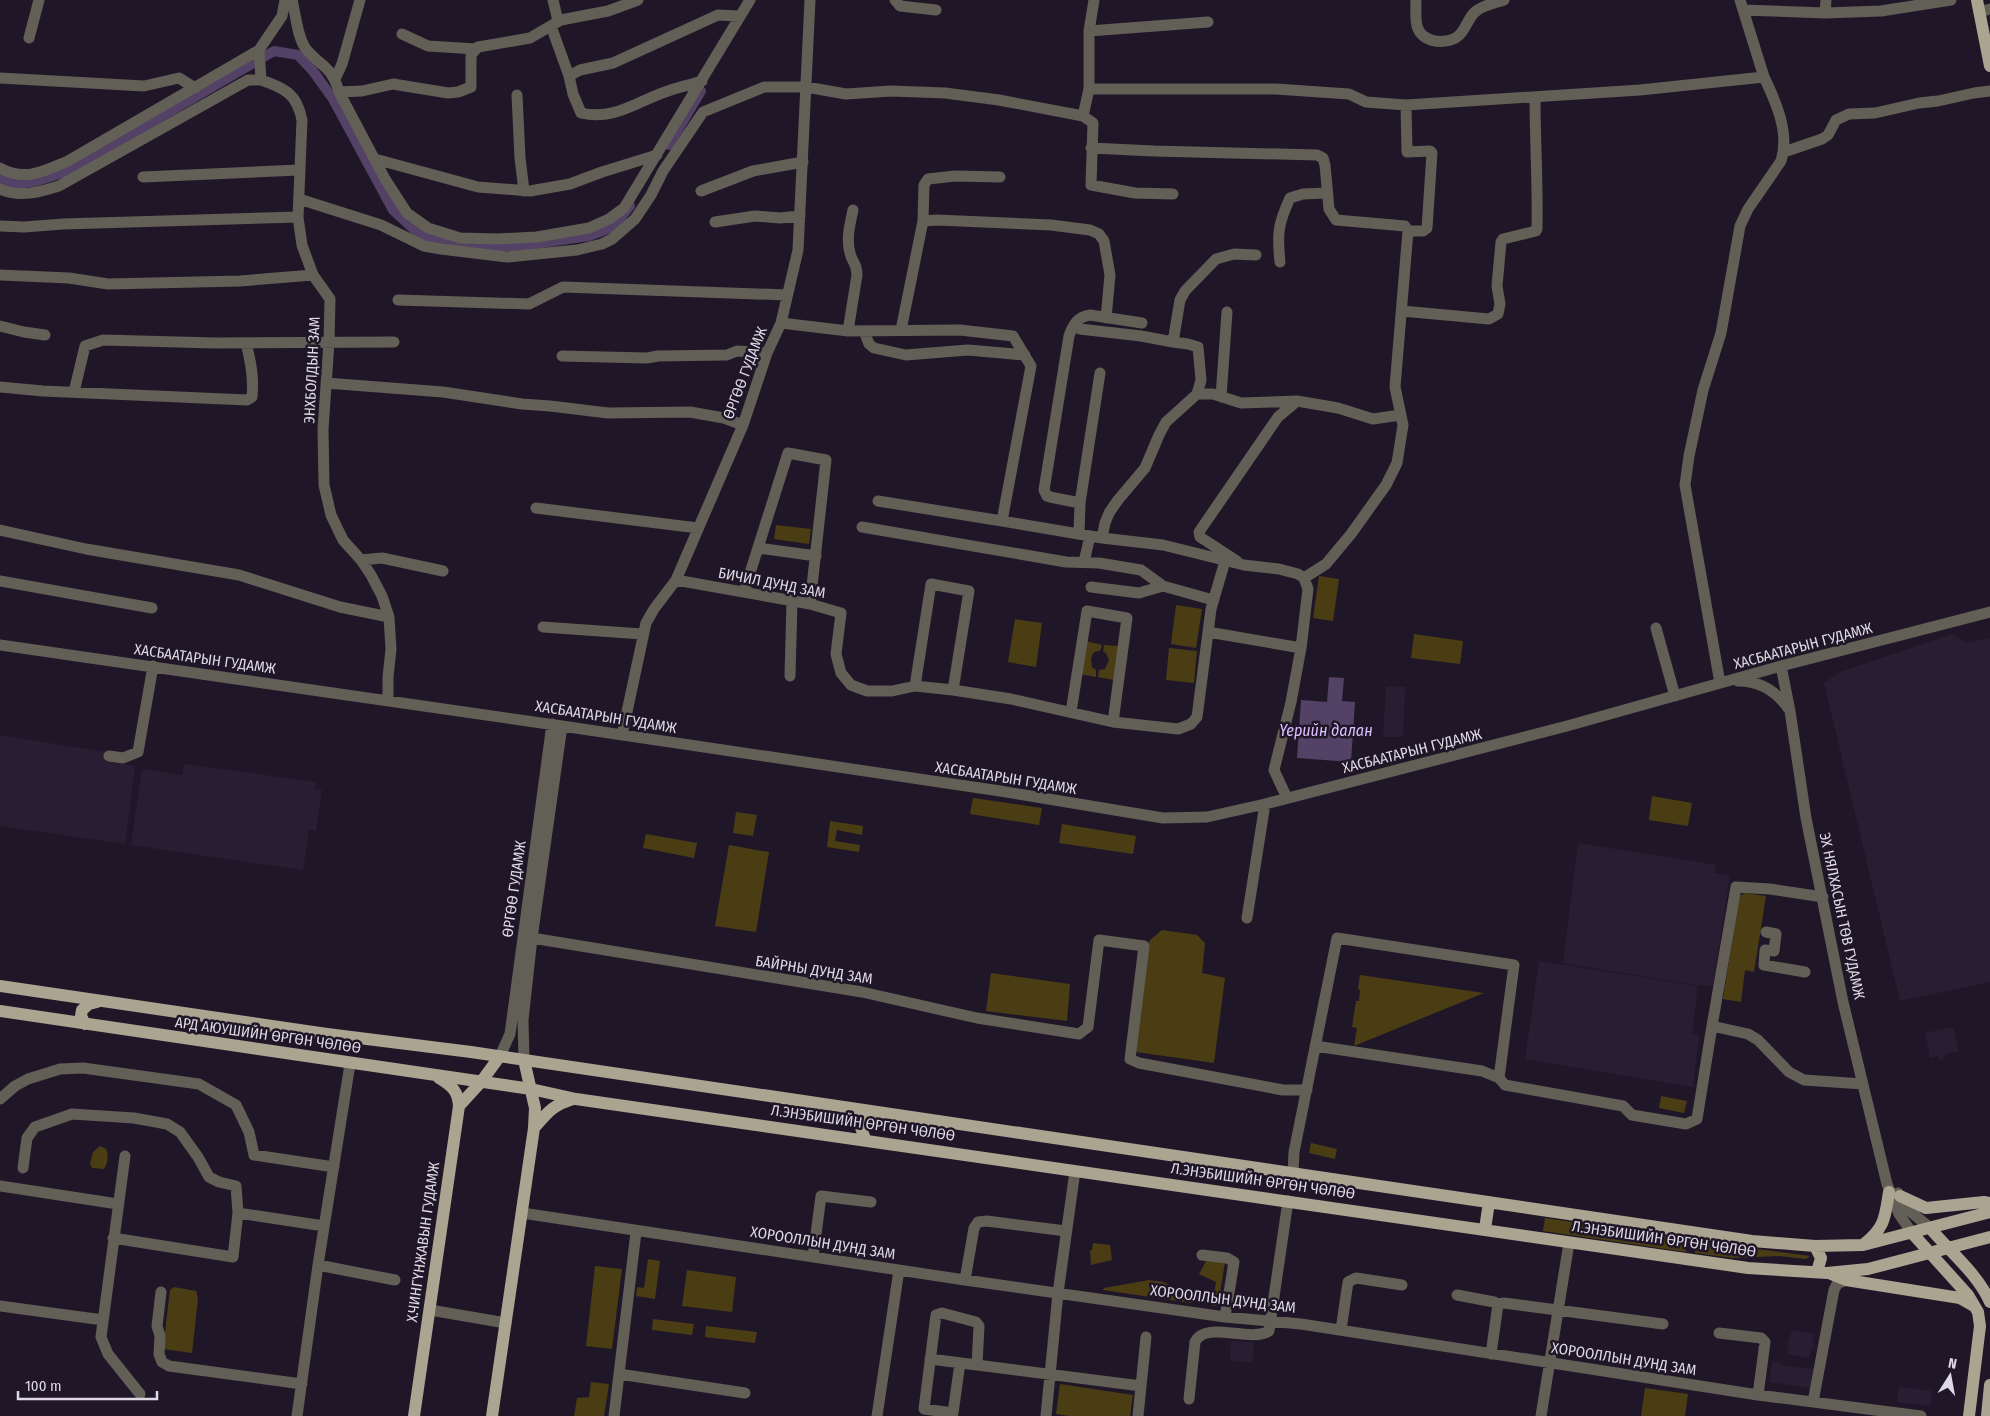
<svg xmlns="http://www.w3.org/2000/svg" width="1990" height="1416" font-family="'Fira Sans Condensed',sans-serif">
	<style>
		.built { fill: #291d34 }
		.green { fill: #4a3d14 }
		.water { fill: #534166 }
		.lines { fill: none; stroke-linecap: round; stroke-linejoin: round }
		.canal { stroke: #534166; stroke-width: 10 }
		.minor { stroke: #625f56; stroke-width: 11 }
		.major { stroke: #aba491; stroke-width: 12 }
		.labels { text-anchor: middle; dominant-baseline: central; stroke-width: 5; stroke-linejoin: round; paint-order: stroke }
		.street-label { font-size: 15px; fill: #ded9e5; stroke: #1f1728 }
		.water-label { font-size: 16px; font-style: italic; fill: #ddbefe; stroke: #1f1728 }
	</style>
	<rect width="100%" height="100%" fill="#1f1728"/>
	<!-- built -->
	<path class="built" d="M1952,634L1967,643L1990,638V982L1900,1001L1824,683L1840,672Z
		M1386,686L1405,687L1403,737H1383Z
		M0,735L105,752L104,761L135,766L125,844L0,826Z
		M184,764L316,782L315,789L322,790L316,831L309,830L303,870L131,845L142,769L182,775Z
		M1578,843L1716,865L1714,873L1730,875L1713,986L1695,985L1563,963Z
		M1539,961L1698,986L1692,1034L1699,1036L1693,1087L1525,1059Z
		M1953,1027L1959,1052L1946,1054L1942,1061L1937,1056L1930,1058L1925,1033Z
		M1792,1330L1814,1334L1812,1342L1815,1343L1814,1349H1811L1809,1358L1788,1354L1789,1347L1787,1346Z
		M1231,1341L1254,1342L1253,1362L1230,1361Z
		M1772,1361L1780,1362V1365L1813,1369L1810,1388L1769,1382Z
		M1899,1387L1932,1391L1930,1406L1897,1402Z"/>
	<!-- green -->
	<path class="green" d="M776,525L811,529L809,544L774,539Z
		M1319,576L1339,579L1333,621L1313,618Z
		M1176,605L1202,609L1196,648L1171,644Z
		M1015,619L1042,623L1036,667L1008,662Z
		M1414,634L1463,641L1460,664L1411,658Z
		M1086,641L1102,645L1100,651L1094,652L1091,658L1092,667L1096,670V677L1080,674Z
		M1104,645L1119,646L1114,680L1098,677L1099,670L1105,669L1109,660L1106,653L1103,652Z
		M1169,648L1197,651L1194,683L1166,680Z
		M1652,796L1692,803L1688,826L1649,820Z
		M973,798L1042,808L1039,825L970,814Z
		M736,812L757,815L753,836L733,833Z
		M830,821L863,826L862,835L837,830L835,841L860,845L859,852L827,847Z
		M1062,824L1136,836L1133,854L1059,843Z
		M646,834L697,843L694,858L643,848Z
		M729,845L769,852L756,932L715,926Z
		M1745,893L1766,896L1754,972L1745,970L1741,1002L1723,999L1739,896Z
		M1162,930L1197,935L1205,943L1202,973L1225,978L1214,1063L1136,1052L1149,941Z
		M991,973L1070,984L1067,1021L986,1011Z
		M1360,975L1484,993L1354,1046L1357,1028L1352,1027L1356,1001H1359L1360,990L1358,989Z
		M1661,1096L1687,1101L1684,1113L1659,1108Z
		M1311,1143L1337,1149L1335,1159L1309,1153Z
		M100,1146L106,1149C109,1155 108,1163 104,1169L92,1168L90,1163L93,1152Z
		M1545,1218L1688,1239L1686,1252L1543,1231Z
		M1696,1241L1810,1256L1806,1259L1779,1256L1733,1258L1695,1253Z
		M1093,1243L1110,1245L1112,1260L1091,1265L1090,1250H1092Z
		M648,1259L660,1261L655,1299L636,1296L637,1287L644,1288Z
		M1207,1259L1225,1262L1218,1306H1212L1216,1282L1199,1274Z
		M595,1266L622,1269L612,1349L586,1346Z
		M687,1270L736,1277L732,1312L682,1306Z
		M1149,1280L1163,1282L1198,1300L1191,1303L1103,1290L1104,1288Z
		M174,1287L196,1291L198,1299L192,1353L163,1349L170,1290Z
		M653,1319L694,1324L692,1335L652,1330Z
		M706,1326L757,1332L755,1343L705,1337Z
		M591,1382L609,1384L604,1416H574L577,1398L589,1397Z
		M1060,1384L1133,1395L1130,1416H1069L1056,1414Z
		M1645,1388L1688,1394L1685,1416H1641Z"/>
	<!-- water -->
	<path class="water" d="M1329,677L1344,678L1342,701L1355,702L1351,762L1297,758L1301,700L1327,702Z"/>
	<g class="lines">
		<!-- canal -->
		<path class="canal" d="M669,145L701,91
			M0,179C21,190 49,177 70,170L274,51L298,55L313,71L333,99L393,210L420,235L465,246H521L589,236L613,227L630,206"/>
		<!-- minor -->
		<path class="minor" d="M285,0L282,16L259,50L261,80C285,88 297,94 302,120L298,217L302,245L313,275L330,299L329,342L323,429L324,485L331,515L343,540L361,560L371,575L382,596L389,617L391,649L388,677V700
			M292,0C296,15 297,37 306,49C321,67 332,66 339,92L385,179L407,213L428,228L460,238L497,239L537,237L589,228L609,219L624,208L750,0
			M553,0L558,21
			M895,0L900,6L936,10
			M1416,0C1416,18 1412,36 1435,41C1441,42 1452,41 1457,37C1466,31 1467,19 1475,12C1483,5 1495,3 1504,0
			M1743,10L1825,13L1881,11L1951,0
			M1979,12L1990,9
			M1825,13L1826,0
			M551,26L569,76
			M1089,31L1208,22
			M402,34L428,46L476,49
			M29,38L39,0
			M336,77L342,64L360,0
			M0,78L144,86L179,78L195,88
			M702,81C690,85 679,87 668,91C637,101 615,121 581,113L573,94L569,76L580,70L613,63L718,15L739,16
			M1089,89H1276L1349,94L1366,102L1406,105L1640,90L1764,77L1740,0
			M339,92L362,91L393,84L448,93L458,92L471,87V55L478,47L530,38L561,20L608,11L638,0
			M517,95L520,158L524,191
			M1406,105L1407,152L1430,151L1432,153L1427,228L1423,231H1408
			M1083,116L1089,89V31L1094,0
			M1091,148L1154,151L1317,155L1323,158L1325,165L1329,209L1336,220L1405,226L1408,231L1395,387L1403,425L1397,463L1386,485L1351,534L1326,564L1304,578
			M1784,152L1822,139L1828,135L1836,120L1849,114L1875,113L1919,103L1938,101L1974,93L1990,91
			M375,159L478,187L530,191L570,184L602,172L657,155
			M0,168C26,182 44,171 68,161L259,50
			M143,177L299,170
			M0,189C19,198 40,192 59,186L248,80H261
			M701,191L753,171L803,162
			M299,199L381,225L424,246L441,249L507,257L577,250L602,244L612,239L635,219L651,195L663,171L703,112L764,87H806L846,94L891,91L945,93L999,100L1083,116L1093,123L1091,185L1135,193L1173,194
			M923,221L924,185L928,179L955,176L1000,177
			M715,222L755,216L780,218L800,216
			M0,226L24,227L63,224L298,217
			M1280,262C1277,234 1278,224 1290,198L1303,194L1327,193
			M0,275L69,278L108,284L240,281L313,275
			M398,300L529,304L563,287L787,295
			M1402,311L1489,319L1498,314L1500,304L1497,286L1501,242L1503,239L1536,231L1537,229C1538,184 1535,141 1535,97
			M781,323L848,331L960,330L1013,336L1031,366L1002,521L1102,538L1163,545L1244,565L1279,569L1298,574L1304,578L1308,589L1301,648L1291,702L1274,770L1287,798
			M0,326L24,332L45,335
			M1080,329L1141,336L1173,342
			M901,330L923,221L937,220L1051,225L1090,230L1099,234L1104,241L1110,275L1106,318
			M848,331L857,275C857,262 852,263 850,253C846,240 850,223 853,210
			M864,331L869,344L874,348L906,355L968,350L1025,355
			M562,356L647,358L658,356L727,355L737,351L767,353
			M326,383L443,392L522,404L550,406L608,413L690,412L724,418L743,425
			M0,387L43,391L247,400L252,397C254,378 251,362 246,343
			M74,392L85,346L103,340L215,343L394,342
			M1197,394H1213L1241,403L1297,401L1338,408L1373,419L1400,415
			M1221,397L1227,312
			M878,501L1002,521
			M1080,503L1050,497L1047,496L1044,490L1069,336C1073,325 1077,317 1090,315L1142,323
			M536,508L698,528
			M862,527L1066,562L1099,563L1141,570L1163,586L1213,600
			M0,530L86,549L239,575L340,607L389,617
			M1079,534L1080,503L1100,373
			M1102,538L1105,523L1109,513L1118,500L1145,468L1159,435L1166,422L1197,394L1201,380L1198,347L1188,344L1173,342L1180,300L1185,291L1216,259L1234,254L1256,255
			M758,548L816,556
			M361,560L382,558L443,571
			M1237,561L1200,537L1199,532L1278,417L1297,401
			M1084,562L1090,536
			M676,580L810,604L841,613L836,654L841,673L851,685L867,691H892L915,686L953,690L1011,699L1113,722L1178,729L1191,724L1197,717L1211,609L1225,561
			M0,581L152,608
			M1091,587L1139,593L1163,586
			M744,592L788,453L826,460L810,604
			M543,627L642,634
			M1656,628L1675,696
			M1208,632L1301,648
			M0,645L562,726L1000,791L1163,818L1207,817L1265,804L1567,726L1781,666L1990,612
			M1781,666L1790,711L1806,818L1843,1002L1887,1184L1899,1214L1912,1233
			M790,676L792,601
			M1738,681C1759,681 1776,691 1788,708
			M1720,683L1685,485L1689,456L1703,390L1721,333L1740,226L1748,209L1781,161C1790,133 1776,102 1764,77
			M915,686L931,584L969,591L953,690
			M1071,712L1087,611L1127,618L1113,722
			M622,735L646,623L654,609L676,580L743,425L767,353L781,323L798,250L810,0
			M109,756L123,758L138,752L153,666
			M1247,918L1265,804
			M1766,932L1776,934L1774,951L1765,950L1764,965L1805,972
			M532,938L862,992L977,1018L1079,1034L1088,1027L1099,940L1144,946L1130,1059L1139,1063L1283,1090H1307
			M1712,1026L1736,887L1770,889L1823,897
			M1315,1046L1482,1071L1499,1078L1505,1085L1623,1106L1632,1115L1686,1124L1697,1119L1712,1026L1748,1034L1758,1040L1789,1072L1804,1080L1863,1084
			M500,1056L510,1034L552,724
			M524,1060L523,1020L532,938L562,726
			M0,1099L15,1086L28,1079L60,1069L83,1068L199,1084L236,1105L249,1132L254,1155L334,1167
			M125,1156L101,1337L108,1354L140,1394
			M23,1168L27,1138L35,1127L72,1114L134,1118L167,1124L180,1132L198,1157L209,1177L219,1182L236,1186L238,1213L233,1257L113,1238
			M1293,1173L1294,1152L1337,938L1514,965L1499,1078
			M0,1186L118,1204
			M1898,1193L1910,1211L1930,1228
			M238,1213L324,1226
			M522,1213L965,1280L1225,1317L1301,1324L1758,1395L1921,1416
			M1202,1255L1227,1258L1234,1262L1225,1317
			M813,1257L821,1196L871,1202
			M318,1265L395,1280
			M965,1280L974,1228L978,1222L987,1221L1066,1231
			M161,1292L157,1326L160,1336L159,1354L162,1362L169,1366L302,1384
			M1457,1295L1494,1302L1498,1304L1491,1354
			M1498,1304L1504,1303L1663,1324
			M0,1306L103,1320
			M430,1310L506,1323
			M1341,1330L1348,1282L1356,1278L1402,1285
			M1719,1333L1761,1338L1765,1342L1758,1395
			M930,1359L1141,1386
			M960,1363L953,1413L924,1409L936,1315L942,1313L976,1322L979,1326L977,1365
			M619,1374L745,1393
			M1189,1399L1195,1342C1205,1320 1250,1343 1269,1331L1288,1201
			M1813,1402L1834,1290L1837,1284L1846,1280
			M297,1416L318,1265L350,1064
			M614,1416L636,1232
			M877,1416L899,1270
			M1046,1416L1058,1293L1075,1171
			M1138,1416L1146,1337
			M1541,1416L1569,1243"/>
		<!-- major -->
		<path class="major" d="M1977,0L1990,66
			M0,986L327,1034L471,1052L1752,1241L1815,1246L1863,1245L1990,1212
			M0,1011L531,1089L576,1099L1748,1268L1827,1273L1868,1269L1990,1237
			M85,1024L81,1016L82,1010L89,1004L97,1002
			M459,1106L481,1082L500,1056
			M534,1128C548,1112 553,1105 573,1099
			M865,1139L860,1125L863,1119L874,1113
			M1900,1196L1926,1208L1984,1202L1990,1203
			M1930,1228C1950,1252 1977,1273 1990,1302
			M1485,1229L1489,1202
			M1912,1233L1968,1295L1978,1312L1980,1326L1969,1416
			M1864,1244C1885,1228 1885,1217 1889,1192
			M1815,1246L1821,1258L1817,1272
			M1831,1274L1846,1280L1960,1298L1974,1306
			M414,1416L459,1106C458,1091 452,1086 439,1078
			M492,1416L534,1128L535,1108L524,1060
			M1987,1416L1990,1385"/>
	</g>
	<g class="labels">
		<!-- street labels -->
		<g class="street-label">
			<text transform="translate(312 370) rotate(-87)">ЭНХБОЛДЫН ЗАМ</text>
			<text transform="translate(745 373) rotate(-69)">ӨРГӨӨ ГУДАМЖ</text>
			<text transform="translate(772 583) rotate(11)">БИЧИЛ ДУНД ЗАМ</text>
			<text transform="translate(1803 646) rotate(-15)">ХАСБААТАРЫН ГУДАМЖ</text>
			<text transform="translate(205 659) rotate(8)">ХАСБААТАРЫН ГУДАМЖ</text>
			<text transform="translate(606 717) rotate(9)">ХАСБААТАРЫН ГУДАМЖ</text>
			<text transform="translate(1412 751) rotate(-14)">ХАСБААТАРЫН ГУДАМЖ</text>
			<text transform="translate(1006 778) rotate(9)">ХАСБААТАРЫН ГУДАМЖ</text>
			<text transform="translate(514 889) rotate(-82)">ӨРГӨӨ ГУДАМЖ</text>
			<text transform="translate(1842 916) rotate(78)">ЭХ НЯЛХАСЫН ТӨВ ГУДАМЖ</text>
			<text transform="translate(814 970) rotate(9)">БАЙРНЫ ДУНД ЗАМ</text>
			<text transform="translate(268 1035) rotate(8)">АРД АЮУШИЙН ӨРГӨН ЧӨЛӨӨ</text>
			<text transform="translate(863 1123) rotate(8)">Л.ЭНЭБИШИЙН ӨРГӨН ЧӨЛӨӨ</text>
			<text transform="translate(1263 1181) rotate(8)">Л.ЭНЭБИШИЙН ӨРГӨН ЧӨЛӨӨ</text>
			<text transform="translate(1664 1239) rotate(8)">Л.ЭНЭБИШИЙН ӨРГӨН ЧӨЛӨӨ</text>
			<text transform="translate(423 1242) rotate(-82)">Х.ЧИНГҮНЖАВЫН ГУДАМЖ</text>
			<text transform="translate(823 1243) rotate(9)">ХОРООЛЛЫН ДУНД ЗАМ</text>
			<text transform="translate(1223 1299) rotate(7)">ХОРООЛЛЫН ДУНД ЗАМ</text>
			<text transform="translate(1624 1359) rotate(9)">ХОРООЛЛЫН ДУНД ЗАМ</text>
		</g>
		<!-- water labels -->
		<g class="water-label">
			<text x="1326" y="730">Үерийн далан</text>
		</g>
	</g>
	<!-- north arrow -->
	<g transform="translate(1950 1376) rotate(11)" stroke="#1f1728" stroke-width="4" paint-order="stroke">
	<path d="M0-4L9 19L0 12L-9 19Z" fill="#ded9e5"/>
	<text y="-8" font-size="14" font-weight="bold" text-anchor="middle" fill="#ded9e5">N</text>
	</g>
	<!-- scale -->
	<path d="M18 1391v8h139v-8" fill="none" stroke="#ded9e5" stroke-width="2.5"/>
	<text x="25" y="1391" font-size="15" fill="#ded9e5" stroke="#1f1728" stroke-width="4" paint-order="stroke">100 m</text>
</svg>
